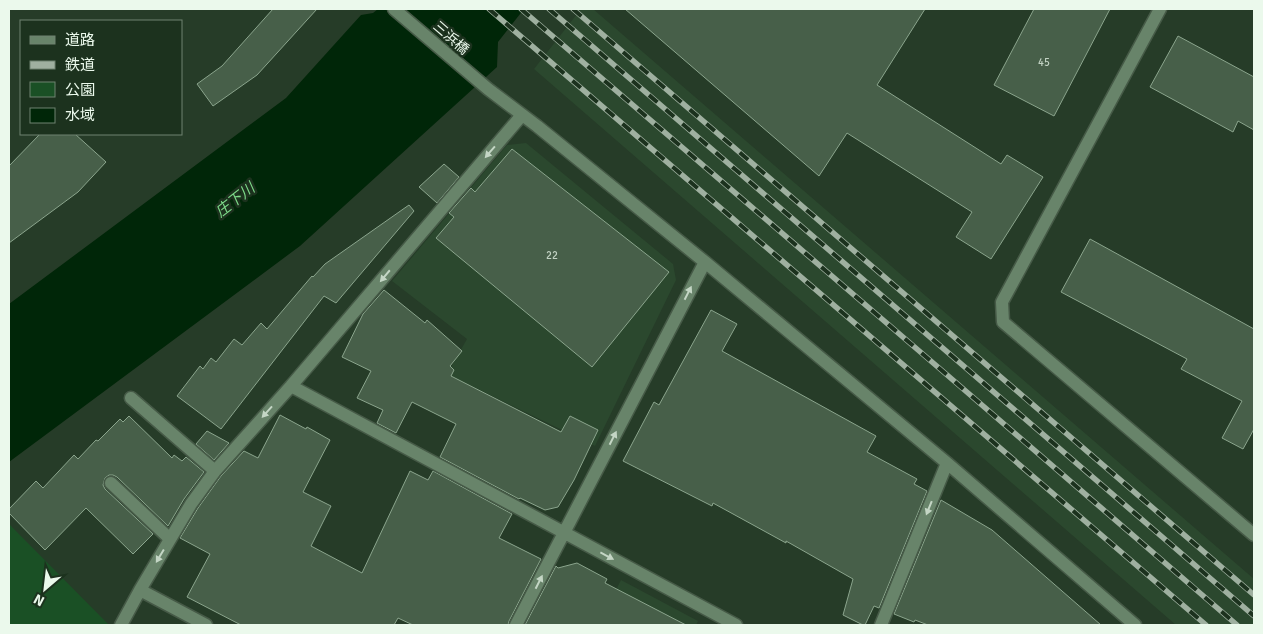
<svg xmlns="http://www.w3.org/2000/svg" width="1263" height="634" font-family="Signika,'Noto Sans JP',sans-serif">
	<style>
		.built { fill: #2b482e }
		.green { fill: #1a5025 }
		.water { fill: #002608 }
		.building { fill: #475f49; stroke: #8ba58d }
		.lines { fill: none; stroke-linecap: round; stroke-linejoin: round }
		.minor-casing { stroke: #465a47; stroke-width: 15 }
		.minor { stroke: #68846a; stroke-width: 12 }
		.rail-casing { stroke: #9fb0a0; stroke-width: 5.5 }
		.rail { stroke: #1c321e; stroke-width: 4; stroke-dasharray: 11; stroke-linecap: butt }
		.oneway { fill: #c4d6c5 }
		.labels { text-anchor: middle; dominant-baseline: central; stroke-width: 5; stroke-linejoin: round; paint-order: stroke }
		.number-label { font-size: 11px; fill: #c2d2c3 }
		.street-label { font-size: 14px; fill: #ebf9ec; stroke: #1c321e }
		.water-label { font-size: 15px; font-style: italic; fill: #7edb8a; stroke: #1c321e }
	</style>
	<rect width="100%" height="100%" fill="#263c28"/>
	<!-- built -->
	<path class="built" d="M581,9H593L1254,579V625H1176L534,69Z
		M526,143L673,264L676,280L595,446L447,374L467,339L392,281L507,145Z
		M621,580L698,621L696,625H598Z"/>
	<!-- green -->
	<path class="green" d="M9,524L108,624V625H9Z"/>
	<!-- water -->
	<path class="water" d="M378,9H524L498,42L497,67L300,246L9,462V304L286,98L361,15L373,13Z"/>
	<!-- building -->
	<path class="building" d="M273,9H317L257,75L213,106L197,84L222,66Z
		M625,9H925L877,85L1001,164L1007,155L1043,177L991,259L956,237L972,212L847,133L819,176Z
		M1034,9H1110L1054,116L994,85Z
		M1178,36L1254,77V130L1238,121L1233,132L1150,87Z
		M40,134H75L106,162L78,192L9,243V166Z
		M512,149L669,272L592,367L436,238L454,217L449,213L471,188L475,192Z
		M444,164L459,177L437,203L419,187Z
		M409,205L414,211L336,303L324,296L221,429L177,396L200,366L203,369L211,358L216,362L234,339L242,345L261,323L267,329L312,276L313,277L325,264Z
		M1090,239L1254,329V429L1243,449L1222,438L1242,401L1181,369L1187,359L1061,292Z
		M384,290L425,323L427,320L462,351L450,366L454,370L451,376L561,432L570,416L598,430L574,480L558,507L545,510L520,498L519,499L440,457L456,424L412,402L396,433L377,423L383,410L357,398L371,371L342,357L363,314Z
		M711,310L737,324L722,351L876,436L867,452L917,479L914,484L927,491L879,608L874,606L865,625H863L843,615L853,579L786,541V543L713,503L712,506L623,461L654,402L659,405Z
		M280,415L306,429L307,427L330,440L303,492L331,506L311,546L362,573L410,471L428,480L433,471L512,514L499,538L541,559L509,621L508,625H413L398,618L394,625H241L187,597L210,554L180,538L198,508L221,476L244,451L258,458Z
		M129,416L172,458L174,455L182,461L186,457L204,472L184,499L168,526L117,477L113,475H109L105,478L103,485L105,489L153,534L133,554L86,508L45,550L9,513V509L36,481L43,488L74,455L78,459L96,440L98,441L120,419L123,422Z
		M207,431L229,443L214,460L196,444Z
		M941,500L992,530L1101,625H928L915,620L914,622L894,614Z
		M577,563L607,579L605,583L686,625H525L556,566L558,568Z"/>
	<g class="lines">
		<defs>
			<path id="minor" d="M394,9L488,89L537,126L705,262L947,463L1135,625
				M1160,9L1002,302L1003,322L1254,535
				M291,386L736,625
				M131,398L215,471
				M111,483L170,539
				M140,590L206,625
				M121,625L140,590L191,504L215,471L291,386L522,115
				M516,625L705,262
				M881,625L947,463"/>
		</defs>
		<!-- minor casing -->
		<use href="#minor" class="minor-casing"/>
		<!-- minor -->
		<use href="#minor" class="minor"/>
		<defs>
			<path id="rail" d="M489,9L1206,625
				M521,9L939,368L1237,625
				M549,9L1254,616
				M573,9L1254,595"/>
		</defs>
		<!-- rail casing -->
		<use href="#rail" class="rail-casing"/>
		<!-- rail -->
		<use href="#rail" class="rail"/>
	</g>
	<!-- one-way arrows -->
	<defs><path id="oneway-solid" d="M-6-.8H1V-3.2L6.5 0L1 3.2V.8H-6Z" transform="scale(1.25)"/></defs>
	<g class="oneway">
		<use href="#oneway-solid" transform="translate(490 152) rotate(131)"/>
		<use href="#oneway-solid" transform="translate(385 276) rotate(130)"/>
		<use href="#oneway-solid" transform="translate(688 293) rotate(-63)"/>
		<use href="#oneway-solid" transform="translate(267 412) rotate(132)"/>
		<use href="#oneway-solid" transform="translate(613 438) rotate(-63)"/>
		<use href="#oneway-solid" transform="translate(929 508) rotate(112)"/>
		<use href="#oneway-solid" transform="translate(160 556) rotate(121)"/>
		<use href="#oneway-solid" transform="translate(607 556) rotate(28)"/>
		<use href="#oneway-solid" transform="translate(539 582) rotate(-63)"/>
	</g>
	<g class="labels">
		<!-- number labels -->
		<g class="number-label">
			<text x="1044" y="62">45</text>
			<text x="552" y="255">22</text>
		</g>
		<!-- street labels -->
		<g class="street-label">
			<text transform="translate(451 38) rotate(41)">三浜橋</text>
		</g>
		<!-- water labels -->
		<g class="water-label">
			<text transform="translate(235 200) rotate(-38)">庄下川</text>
		</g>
	</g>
	<!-- border -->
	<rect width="1263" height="634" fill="none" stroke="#ebf9ec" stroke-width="20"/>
	<!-- legend -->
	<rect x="20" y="20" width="162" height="115" fill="#1c321e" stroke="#6f8270"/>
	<rect x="30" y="36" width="25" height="8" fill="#68846a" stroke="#6f8270"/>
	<text x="65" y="45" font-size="15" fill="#ebf9ec">道路</text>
	<rect x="30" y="61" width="25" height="8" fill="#9fb0a0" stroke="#6f8270"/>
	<text x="65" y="70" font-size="15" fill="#ebf9ec">鉄道</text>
	<rect x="30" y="82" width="25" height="15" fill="#1a5025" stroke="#6f8270"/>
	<text x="65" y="95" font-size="15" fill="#ebf9ec">公園</text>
	<rect x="30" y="108" width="25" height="15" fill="#002608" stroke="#6f8270"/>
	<text x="65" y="120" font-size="15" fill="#ebf9ec">水域</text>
	<!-- north arrow -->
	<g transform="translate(45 589) rotate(208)" stroke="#1c321e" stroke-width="4" paint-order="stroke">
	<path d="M0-4L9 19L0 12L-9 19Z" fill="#ebf9ec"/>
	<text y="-8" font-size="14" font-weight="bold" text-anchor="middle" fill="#ebf9ec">N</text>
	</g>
</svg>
